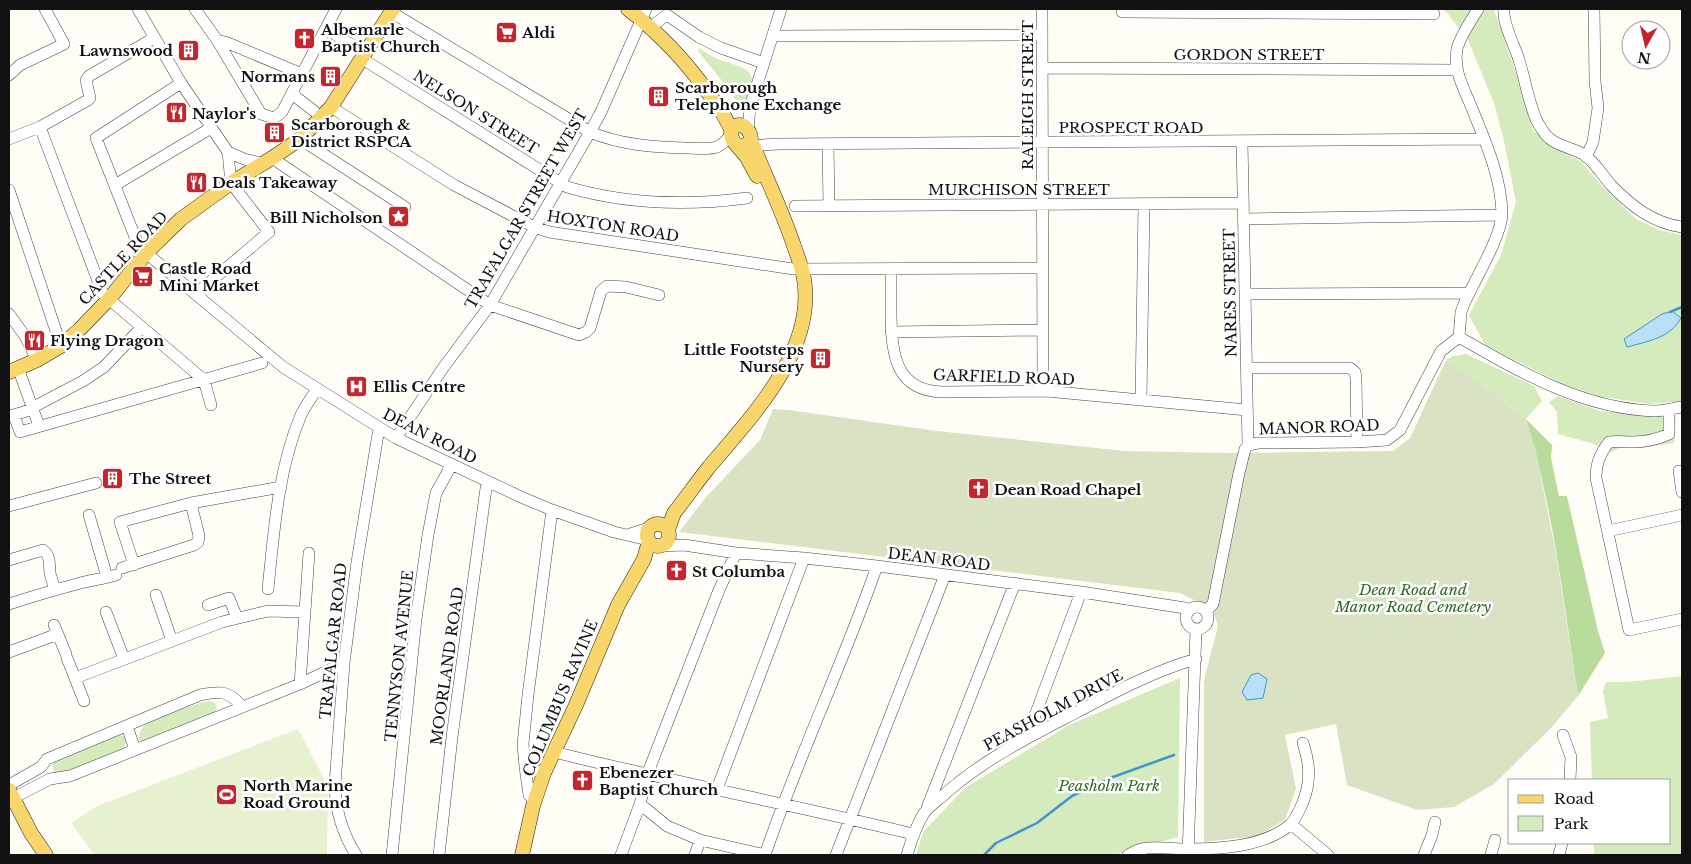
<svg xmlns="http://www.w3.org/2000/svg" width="1691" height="864" font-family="'Libre Baskerville',serif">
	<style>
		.green { fill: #d5ebbd }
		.forest { fill: #b9dc9c }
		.cemetery { fill: #d9e3c4 }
		.pitch { fill: #e6f2cf }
		.water { fill: #b9e0f7; stroke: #3f96cf }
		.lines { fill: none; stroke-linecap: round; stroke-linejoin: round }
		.stream { stroke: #3f96cf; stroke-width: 2.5 }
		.minor-casing { stroke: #444; stroke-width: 12 }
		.major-casing { stroke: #222; stroke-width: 15 }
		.minor { stroke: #fff; stroke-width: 11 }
		.major { stroke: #f9d66b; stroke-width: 14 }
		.labels { text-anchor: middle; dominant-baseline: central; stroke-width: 5; stroke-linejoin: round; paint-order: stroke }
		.poi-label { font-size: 15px; font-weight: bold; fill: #111; stroke: #fff; text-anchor: start }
		.street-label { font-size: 15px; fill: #111; stroke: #fff }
		.park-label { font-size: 15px; font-style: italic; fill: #2f6b1f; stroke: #fff }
	</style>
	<rect width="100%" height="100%" fill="#fffdf5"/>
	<!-- green -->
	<path class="green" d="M1444,9H1492L1494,10L1522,90L1533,131L1581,162L1604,188L1636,219L1659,230L1682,235V401L1650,404L1603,397L1564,385L1485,345L1469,315L1501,255L1516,202L1504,141L1494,103L1468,40Z
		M699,48C705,52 712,57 720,60C730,64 751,66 752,80C753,88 747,99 744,107H741L739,105L727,87L698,51Z
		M1466,354L1534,386L1542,401L1526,419L1486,387L1446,360L1453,356Z
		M1558,396L1600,411L1676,417L1674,443L1640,448L1622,447L1608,453L1594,444L1558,434L1557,412L1549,402Z
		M1682,676V855H1594V843H1670V780H1592L1590,722L1608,718L1603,692L1606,682H1628Z
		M1180,678L1178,837L1114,855H916L923,832L965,788L1069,725Z
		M209,701L214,702L217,707L215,713L144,742L139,740C139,734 140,730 144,726C151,718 198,703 209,701Z
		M120,735L124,736L126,742L123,750L69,773L55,774L52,765L56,760L110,737Z"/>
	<!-- forest -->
	<path class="forest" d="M1526,419L1552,445L1551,458L1559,496H1567L1598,631L1605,653L1578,696C1564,604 1553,507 1526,419Z"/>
	<!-- cemetery -->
	<path class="cemetery" d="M1446,360L1486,387L1526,419L1536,451L1557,559L1578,696L1551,728L1494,784L1454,807L1417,810L1347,785L1336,724L1285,735L1296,789L1285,820L1257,836L1204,842V680L1218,626L1212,609L1180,593L679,532L707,496L760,440L773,409L789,410L937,431L1125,451L1225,453L1393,451L1410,438Z"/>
	<!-- pitch -->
	<path class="pitch" d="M298,729L328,786L327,855H94L71,823L97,806Z"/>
	<!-- water -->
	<path class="water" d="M1672,311L1681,318C1670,338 1649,341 1627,347L1624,339L1662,314Z
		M1258,673L1267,679L1263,698L1247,700L1242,692L1251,675Z"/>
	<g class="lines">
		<!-- stream -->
		<path class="stream" d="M1670,312L1682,307
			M984,855L996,843L1037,823L1072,796L1113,777L1174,755"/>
		<defs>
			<path id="minor" d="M138,9L181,83L228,152L231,183L269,232L197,293
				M195,9L217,40L261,114L274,118L282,112L336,9
				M1042,9L1043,391
				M1504,9C1502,23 1515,46 1519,60C1525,79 1528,100 1536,119C1539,125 1543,133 1549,138C1559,147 1575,148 1586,156C1596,164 1603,176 1611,185C1631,206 1653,223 1682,227
				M391,12L590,132C621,145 653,147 686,148C695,148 708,150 717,147C723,144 727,140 731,134
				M1122,12L1434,14
				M656,23L667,15L699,37L721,48L764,63
				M327,28L343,40L365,51
				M773,36L1042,35
				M217,40L228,43L302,74
				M361,58L567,187C625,204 687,206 747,198
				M1042,68L1457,70
				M9,75L20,65L64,44L45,9
				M181,83L96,138L139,247L283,367L396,438L521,497L552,510L614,532L648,540
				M292,94L314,111
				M331,107L454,185L534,227L549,232L793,269L1042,268
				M40,127L103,294L204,380L211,405
				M748,130L750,107L781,9
				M9,139L40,127L88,100L90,98L86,80L89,76L154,38
				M300,139L405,207
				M1242,141L1248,445
				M828,144L829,206
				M746,146L779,144L1484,139
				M228,152L244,159L261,163
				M1586,157L1593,142L1598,108L1595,81L1594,9
				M272,158L490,305L579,335L586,332L590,328L601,291L607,286L626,287L659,295
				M115,185L211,128
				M9,190L61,346
				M795,206L1243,203
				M1244,219L1502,215
				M891,269C891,285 891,300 891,316C892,354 895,391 943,392L1046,391L1247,410
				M1246,294L1469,293
				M9,314L25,336L37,360
				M891,332L1043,330
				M1459,337C1520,372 1583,409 1655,411C1664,411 1674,408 1682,407
				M18,368L39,426
				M1246,368H1350L1355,372L1356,378L1357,442
				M1141,400L1144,204
				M1669,409V434C1658,439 1646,442 1633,442C1625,442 1618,441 1609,442C1600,454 1596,463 1596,478L1629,630L1682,619
				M14,415L20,432L262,363
				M9,416L24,412L83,381L104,367L142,327
				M396,438L443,368L490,305L590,132L601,112L646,9
				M1679,471L1682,492
				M9,506L96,483
				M89,515L107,577
				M1608,531L1682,515
				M630,534L649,528
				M662,546L684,545L736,553L804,558L877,566L1081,592L1185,608L1189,610
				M9,560L43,550C51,556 49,565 50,573C51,579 54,584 55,590
				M134,565L120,522L191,503L281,487
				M122,568L194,545L198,542L199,536L191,503
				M268,589C274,531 278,469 301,415C305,406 312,397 317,389
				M156,595L172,641
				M9,604C31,597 54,590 77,584C90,580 103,579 116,575
				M208,605L229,598L237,618
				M1186 618a11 11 0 1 1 22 0a11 11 0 1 1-22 0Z
				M1206,611L1213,604L1239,473L1245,449L1248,445L1258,443L1357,442L1387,440L1400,430L1441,351L1459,337L1461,312L1464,304C1474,281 1502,236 1502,213C1501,177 1486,143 1473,111C1465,90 1453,72 1457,49C1460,36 1471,21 1478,9
				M106,612L124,659
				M54,625L66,654
				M9,652L58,634
				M67,658L84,701
				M75,678L222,622L268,611L305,612
				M300,684L309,553
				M127,726L135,750
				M1563,735L1571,757L1570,780
				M1027,737L1081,592
				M554,752C673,782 794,805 913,834
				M525,767L529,795L534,801
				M544,773L525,767L523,744L528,695L552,510
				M9,785L41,767L47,759L200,695C221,691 227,690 242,706
				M717,789L804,558
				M13,798L50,779L70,776L300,684L344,663
				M640,804L667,826L700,840L766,855
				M927,808L1015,583
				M1291,824L1328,855
				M356,855C343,834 335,809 335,784L344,663L357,562L379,428
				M392,855L416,619L428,535L436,493L452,464
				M439,855L452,737L487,481
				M621,855L640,804L647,775L719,590L736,553
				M695,855L700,840
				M765,855C798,757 843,664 877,566
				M836,855L945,575
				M907,855C911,841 916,826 924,813C930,805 940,799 947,792C986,758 1031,736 1077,712C1115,692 1154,671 1196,659
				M1128,855C1132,853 1137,850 1142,849C1155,846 1174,849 1187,849C1221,849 1263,847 1290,825C1295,820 1300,809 1303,802C1311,781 1310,764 1303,743
				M1188,855L1196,629
				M1424,855L1432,835L1435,822
				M1491,855L1495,840
				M1559,855L1562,843"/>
			<path id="major" d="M628,9C659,33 686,61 709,94C717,105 726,116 731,130
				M737,145L746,146L751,140C751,130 742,120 732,128L731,134L733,141L746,156L757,176
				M9,372L37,360L61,346L79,330L109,299L147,252L181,219L231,183L272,158L300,139L331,107L393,9
				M647 535a11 11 0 1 1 22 0a11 11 0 1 1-22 0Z
				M668,530L674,513C686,498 697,482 709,467C751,417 816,351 804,279C802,268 798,257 794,246C782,210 765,176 751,140
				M9,790L31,833L46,855
				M522,855L533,806L544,773L576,705L618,605L644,559L649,541"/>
		</defs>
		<!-- minor casing -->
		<use href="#minor" class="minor-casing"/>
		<!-- major casing -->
		<use href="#major" class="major-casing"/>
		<!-- minor -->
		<use href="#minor" class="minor"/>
		<!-- major -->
		<use href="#major" class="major"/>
	</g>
	<!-- icons -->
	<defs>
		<symbol id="supermarket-square" viewBox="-11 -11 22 22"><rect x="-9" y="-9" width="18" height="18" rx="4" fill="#c4262e" stroke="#fff"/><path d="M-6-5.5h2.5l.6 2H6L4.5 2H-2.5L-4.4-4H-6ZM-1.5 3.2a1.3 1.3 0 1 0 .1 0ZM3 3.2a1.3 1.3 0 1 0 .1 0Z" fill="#fff"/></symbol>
		<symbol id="church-square" viewBox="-11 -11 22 22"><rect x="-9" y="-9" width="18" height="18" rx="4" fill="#c4262e" stroke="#fff"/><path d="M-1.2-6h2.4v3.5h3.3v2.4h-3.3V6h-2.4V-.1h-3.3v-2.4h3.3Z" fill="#fff"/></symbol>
		<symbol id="building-square" viewBox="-11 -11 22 22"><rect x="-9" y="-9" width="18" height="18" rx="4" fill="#c4262e" stroke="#fff"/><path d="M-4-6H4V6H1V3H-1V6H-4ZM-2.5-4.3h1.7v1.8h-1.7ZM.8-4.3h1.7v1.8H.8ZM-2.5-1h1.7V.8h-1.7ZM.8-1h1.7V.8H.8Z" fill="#fff"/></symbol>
		<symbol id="restaurant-square" viewBox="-11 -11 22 22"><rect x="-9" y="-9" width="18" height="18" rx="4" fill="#c4262e" stroke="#fff"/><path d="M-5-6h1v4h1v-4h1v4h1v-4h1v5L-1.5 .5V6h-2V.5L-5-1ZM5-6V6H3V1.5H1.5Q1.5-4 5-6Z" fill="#fff"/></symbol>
		<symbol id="sight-square" viewBox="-11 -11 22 22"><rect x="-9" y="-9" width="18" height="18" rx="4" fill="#c4262e" stroke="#fff"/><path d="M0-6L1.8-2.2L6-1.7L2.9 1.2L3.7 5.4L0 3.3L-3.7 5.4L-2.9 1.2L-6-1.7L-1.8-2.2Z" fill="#fff"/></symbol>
		<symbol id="hospital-square" viewBox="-11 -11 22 22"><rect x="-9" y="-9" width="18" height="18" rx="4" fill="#c4262e" stroke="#fff"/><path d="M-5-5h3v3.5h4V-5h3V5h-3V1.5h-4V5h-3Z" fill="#fff"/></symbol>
		<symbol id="stadium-square" viewBox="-11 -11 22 22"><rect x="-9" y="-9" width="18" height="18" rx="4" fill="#c4262e" stroke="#fff"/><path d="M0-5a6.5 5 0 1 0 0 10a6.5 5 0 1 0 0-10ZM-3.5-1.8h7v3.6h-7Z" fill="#fff"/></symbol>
	</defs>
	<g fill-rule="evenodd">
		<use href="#supermarket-square" x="494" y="20" width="25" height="25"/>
		<use href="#church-square" x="292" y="26" width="25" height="25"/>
		<use href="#building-square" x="176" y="38" width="25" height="25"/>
		<use href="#building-square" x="318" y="64" width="25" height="25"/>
		<use href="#building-square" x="646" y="84" width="25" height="25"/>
		<use href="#restaurant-square" x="164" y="100" width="25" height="25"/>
		<use href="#building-square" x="262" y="120" width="25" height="25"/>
		<use href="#restaurant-square" x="184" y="170" width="25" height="25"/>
		<use href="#sight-square" x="386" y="204" width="25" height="25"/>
		<use href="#supermarket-square" x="130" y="264" width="25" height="25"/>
		<use href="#restaurant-square" x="22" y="328" width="25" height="25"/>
		<use href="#building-square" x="808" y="346" width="25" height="25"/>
		<use href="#hospital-square" x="344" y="374" width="25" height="25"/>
		<use href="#building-square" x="100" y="466" width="25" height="25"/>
		<use href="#church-square" x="966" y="476" width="25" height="25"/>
		<use href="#church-square" x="664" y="558" width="25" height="25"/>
		<use href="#church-square" x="570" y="768" width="25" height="25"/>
		<use href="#stadium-square" x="214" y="782" width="25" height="25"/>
	</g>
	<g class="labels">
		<!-- poi labels -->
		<g class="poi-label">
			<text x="321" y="29">Albemarle<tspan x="321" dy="17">Baptist Church</tspan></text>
			<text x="522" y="32">Aldi</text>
			<text x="173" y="50" text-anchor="end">Lawnswood</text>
			<text x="315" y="76" text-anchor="end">Normans</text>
			<text x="675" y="87">Scarborough<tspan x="675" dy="17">Telephone Exchange</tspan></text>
			<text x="192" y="113">Naylor's</text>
			<text x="291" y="124">Scarborough &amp;<tspan x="291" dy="17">District RSPCA</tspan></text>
			<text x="212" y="182">Deals Takeaway</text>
			<text x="383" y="217" text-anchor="end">Bill Nicholson</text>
			<text x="159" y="268">Castle Road<tspan x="159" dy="17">Mini Market</tspan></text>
			<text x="50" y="340">Flying Dragon</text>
			<text x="804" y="349" text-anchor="end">Little Footsteps<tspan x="804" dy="17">Nursery</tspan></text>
			<text x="373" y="386">Ellis Centre</text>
			<text x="129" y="478">The Street</text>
			<text x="994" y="489">Dean Road Chapel</text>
			<text x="692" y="571">St Columba</text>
			<text x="599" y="772">Ebenezer<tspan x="599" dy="17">Baptist Church</tspan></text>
			<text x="243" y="785">North Marine<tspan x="243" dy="17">Road Ground</tspan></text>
		</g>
		<!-- street labels -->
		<g class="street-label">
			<text x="1249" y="54">GORDON STREET</text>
			<text transform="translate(1027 95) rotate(-90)">RALEIGH STREET</text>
			<text transform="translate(476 112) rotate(32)">NELSON STREET</text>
			<text x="1131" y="127">PROSPECT ROAD</text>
			<text x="1019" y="189">MURCHISON STREET</text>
			<text transform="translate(526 209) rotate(-60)">TRAFALGAR STREET WEST</text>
			<text transform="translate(613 226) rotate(9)">HOXTON ROAD</text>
			<text transform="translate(123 258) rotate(-47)">CASTLE ROAD</text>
			<text transform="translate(1230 293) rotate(-91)">NARES STREET</text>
			<text transform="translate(1004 377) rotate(2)">GARFIELD ROAD</text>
			<text transform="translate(1319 427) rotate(-2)">MANOR ROAD</text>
			<text transform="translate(430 436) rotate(27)">DEAN ROAD</text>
			<text transform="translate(939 559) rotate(7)">DEAN ROAD</text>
			<text transform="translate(333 641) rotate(-84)">TRAFALGAR ROAD</text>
			<text transform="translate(399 656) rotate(-84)">TENNYSON AVENUE</text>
			<text transform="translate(447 666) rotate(-82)">MOORLAND ROAD</text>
			<text transform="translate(560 698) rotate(-67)">COLUMBUS RAVINE</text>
			<text transform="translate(1053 710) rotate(-28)">PEASHOLM DRIVE</text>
		</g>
		<!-- park labels -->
		<g class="park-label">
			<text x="1413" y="589">Dean Road and<tspan x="1413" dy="17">Manor Road Cemetery</tspan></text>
			<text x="1109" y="785">Peasholm Park</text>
		</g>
	</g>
	<!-- border -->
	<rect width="1691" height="864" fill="none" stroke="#111111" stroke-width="20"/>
	<!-- legend -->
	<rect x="1508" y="779" width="162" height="65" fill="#ffffff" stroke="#a0a0a0"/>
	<rect x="1518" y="795" width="25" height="8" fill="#f9d66b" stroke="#a0a0a0"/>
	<text x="1554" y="804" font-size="15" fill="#111111">Road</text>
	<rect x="1518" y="816" width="25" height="15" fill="#d5ebbd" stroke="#a0a0a0"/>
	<text x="1554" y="829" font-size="15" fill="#111111">Park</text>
	<!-- north arrow -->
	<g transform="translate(1646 45) rotate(188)"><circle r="24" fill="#ffffff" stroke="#a0a0a0"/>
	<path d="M0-4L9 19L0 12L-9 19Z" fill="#c4262e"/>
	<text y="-8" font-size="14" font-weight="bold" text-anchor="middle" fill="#111111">N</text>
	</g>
</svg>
